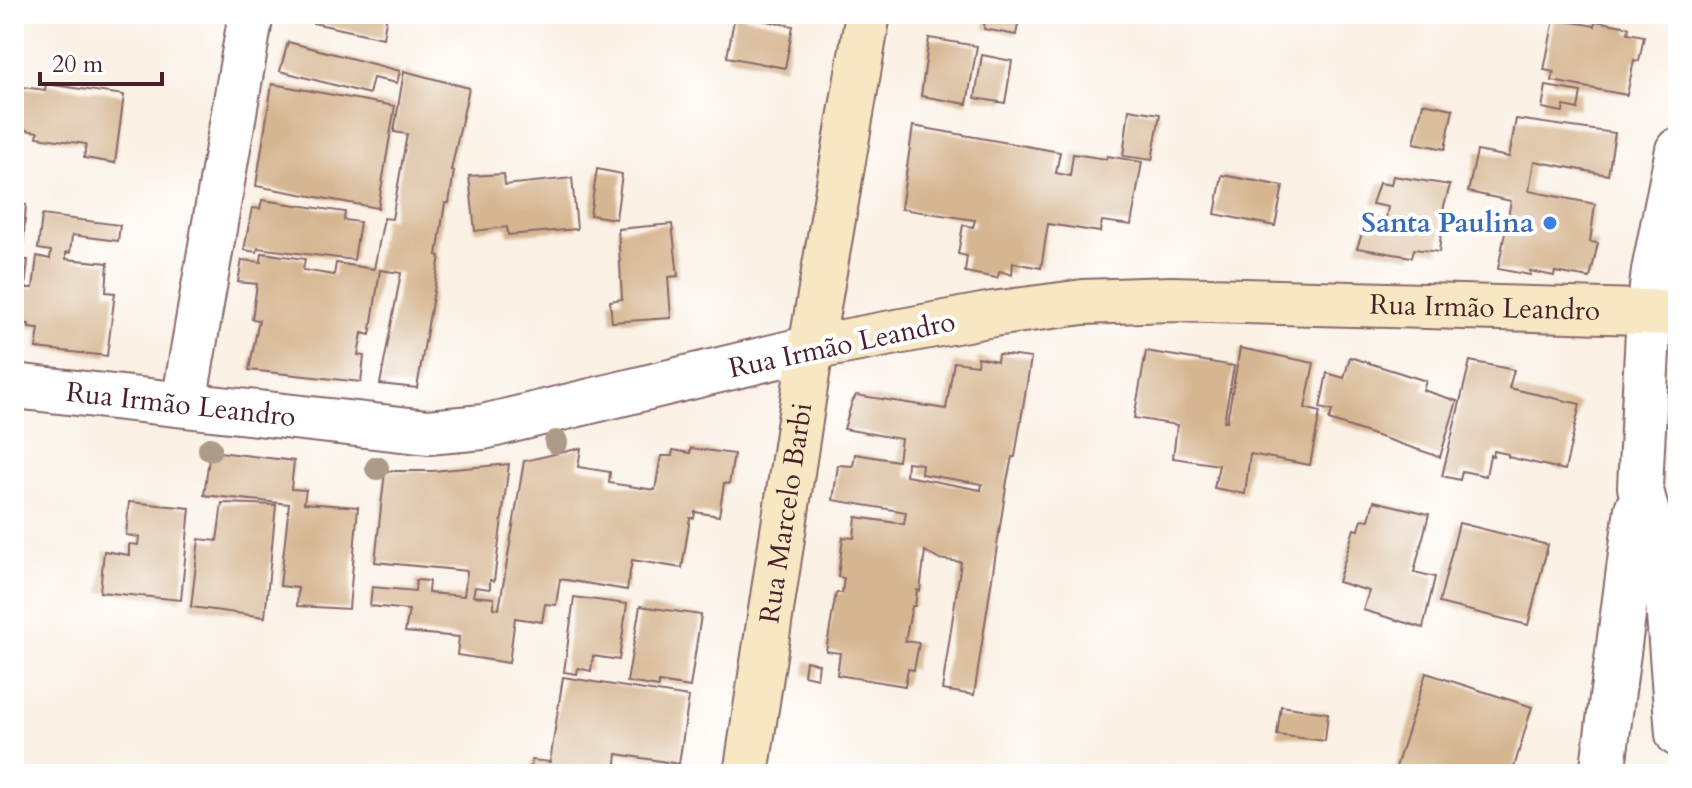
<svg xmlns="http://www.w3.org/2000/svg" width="1692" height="788" font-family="Cardo,serif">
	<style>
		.building { fill: #d5b691; fill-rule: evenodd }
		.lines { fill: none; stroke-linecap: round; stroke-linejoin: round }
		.street-casing { stroke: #88686b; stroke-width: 48 }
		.secondary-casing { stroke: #88686b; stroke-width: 48 }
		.street { stroke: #fff; stroke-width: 44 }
		.secondary { stroke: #f7e8c3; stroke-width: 44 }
		.tree { fill: #ac9b88 }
		.shop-dot { fill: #3f7fe0; stroke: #fff; stroke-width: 3 }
		.labels { text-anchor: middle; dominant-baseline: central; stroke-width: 8; stroke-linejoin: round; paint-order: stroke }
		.shop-label { font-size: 28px; font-weight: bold; fill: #366cbe; stroke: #fff; text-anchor: end }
		.street-label { font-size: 28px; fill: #4a1f2b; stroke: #fff }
	</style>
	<rect width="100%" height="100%" fill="#fff"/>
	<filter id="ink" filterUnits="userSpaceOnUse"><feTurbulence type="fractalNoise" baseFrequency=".0125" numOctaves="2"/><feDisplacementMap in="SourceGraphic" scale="16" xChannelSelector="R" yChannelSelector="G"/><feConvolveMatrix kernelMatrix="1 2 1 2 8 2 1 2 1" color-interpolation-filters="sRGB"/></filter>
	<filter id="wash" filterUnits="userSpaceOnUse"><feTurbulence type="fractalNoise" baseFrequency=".006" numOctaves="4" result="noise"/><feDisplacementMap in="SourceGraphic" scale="32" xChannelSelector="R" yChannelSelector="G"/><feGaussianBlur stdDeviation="1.8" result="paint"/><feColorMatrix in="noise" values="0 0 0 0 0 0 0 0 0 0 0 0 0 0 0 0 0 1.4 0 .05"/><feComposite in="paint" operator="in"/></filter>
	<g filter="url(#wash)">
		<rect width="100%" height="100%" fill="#faf0e3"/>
		<g id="blocks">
			<!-- building -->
			<path class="building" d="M315,14H387L383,38L313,23Z
				M978,14H1020L1016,35L984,29L985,17Z
				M735,15L793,26L785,68L727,57Z
				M1554,19L1595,26V21L1629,27L1628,33L1644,36L1639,61L1634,60L1627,95L1552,81L1554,72L1544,70Z
				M929,38L977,46L967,104L921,96Z
				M288,42L400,71L397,83L373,78L369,94L280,71Z
				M982,55L1012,61L1005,103L975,98Z
				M404,71L469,88L451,170L454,171L449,203H445L437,255L440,256L417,388L380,384L401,273L380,270L370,335L362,333L358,355L364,356L361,382L249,370L259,320L252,319L257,284L238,282L242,260L261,262L262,253L305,259L303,270L334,275L336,263L374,269L384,218L392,219L407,134L394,132Z
				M46,84L124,95L115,163L84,158L86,144L37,137L38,132L14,128V86L45,90Z
				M272,84L395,106L378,208L256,186Z
				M1546,86L1581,92L1578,109L1564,106L1563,112L1542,108Z
				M1423,103L1453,109L1445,149L1414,143Z
				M1129,109L1160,114L1152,160L1123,156Z
				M1516,119L1615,133L1608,175L1534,161L1529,191L1595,204L1590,242L1598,243L1590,278L1555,272L1554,276L1530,271V275L1498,269L1511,201L1468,192L1477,151L1509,157Z
				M913,126L1060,152L1056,173L1070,176L1073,154L1106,159L1107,156L1142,162L1131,225L1102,221L1100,232L1048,224L1041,268L1013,263L1012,275L1000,271L997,278L965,272L967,256L958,254L963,225L973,227L975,220L901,209Z
				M597,169L622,174L616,219L590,215Z
				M504,174L505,185L572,178L577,229L508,235L507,227L475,231L469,176Z
				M1222,175L1283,186L1275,226L1215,214Z
				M1393,176L1450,185L1444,206L1439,252L1414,249L1412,257L1357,248L1368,217L1386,219L1388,207L1372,204L1379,183L1391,185Z
				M262,200L345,212L344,220L360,222L354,260L258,248L257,252L244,250L252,208L260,209Z
				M14,205H26L22,260H28L25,288H33L37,256L50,259L51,251L38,249L42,215L120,225L118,241L72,235L70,253L66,252V259L108,263L106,292L115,293L107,356L36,348L39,329L29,328V324L14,323Z
				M672,224L678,276L668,277L671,318L612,322L610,301L622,299L618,229Z
				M1240,348L1314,363L1305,408L1320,412L1310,465L1250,454L1245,494L1214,488L1219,465L1173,458L1177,425L1134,418L1146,351L1234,366L1224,421H1227Z
				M998,354L1031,358L1015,457H1012L1007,481L974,695L942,690L961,562L938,559L925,551L920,591L917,590L915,606H912L905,641L919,643L914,670L908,669L905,686L837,675L840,653L826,651L836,593H842L844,578L838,577L843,537L854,538L856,517L904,524L906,512L833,500L838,465L853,466L855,454L898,461L901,439L844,429L852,402L856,395L946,409L954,362L977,365L978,357L997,361ZM907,462L922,464L921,474L982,484L981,490L906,476Z
				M1350,357L1426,381L1423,390L1457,401L1440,457L1329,420L1332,411L1320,408L1327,373L1344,378Z
				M1470,361L1514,370L1509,388L1580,404L1565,470L1508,457V454L1494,451L1493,456L1490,455L1486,476L1462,471L1460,480L1442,476Z
				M581,448L578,467L610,472L609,483L655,490L661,456H672L673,450L690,453L691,448L734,454L729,484L724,483L719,516L695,512L694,518H690L682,568L632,560L627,590L560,579L556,605L545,604L542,622L515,618L509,663L457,655L459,637L405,632L409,610L370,606L372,587L415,591L416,580L429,581L428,593L464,596L467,571L375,562L385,471H432L509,464L494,581L490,580V589L475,587L473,596L494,598V608L499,609L524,461Z
				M210,451L294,461L291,489L306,490L304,503L358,507L349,609L297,606L298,588L280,586L289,504L204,495Z
				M1374,501L1429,514L1414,572L1435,577L1423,628L1363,610L1369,591L1338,582L1354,529L1359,530L1362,519L1369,520Z
				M129,502L190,508L181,600L100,592L104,551L129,555V544L138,545L139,537L126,535Z
				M222,503L276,505L265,617L191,607L199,539L217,541Z
				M1459,523L1548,545L1528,625L1439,603Z
				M574,597L627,604L619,660L593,656L591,671L578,668L577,674L564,672Z
				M640,606L701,615L690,687L659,682V687L627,682Z
				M806,661L819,664L817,678L804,675Z
				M1426,673L1532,707L1512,774H1419L1396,767Z
				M563,677L689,697L679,764L617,754L615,772L608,774H530L532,760L550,762Z
				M1281,706L1328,713L1325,741L1277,735Z"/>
		</g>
	</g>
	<g filter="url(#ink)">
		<use href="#blocks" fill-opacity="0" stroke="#88686b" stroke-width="2"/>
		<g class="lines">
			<defs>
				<g id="street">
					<path d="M1678,150L1654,271L1649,312L1640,487L1667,589L1678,734"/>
					<path id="s1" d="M14,386L428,432L483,427L811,348"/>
					<path d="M184,403L251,14"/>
					<path d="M1602,774L1637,509"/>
				</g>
				<g id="secondary">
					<path id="s2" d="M811,348L993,314L1083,302L1171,299L1678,313"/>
					<path id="s3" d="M746,774L811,348L868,14"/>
				</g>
			</defs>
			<!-- street casing -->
			<use href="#street" class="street-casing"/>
			<!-- secondary casing -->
			<use href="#secondary" class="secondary-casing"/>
			<!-- street -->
			<use href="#street" class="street"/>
			<!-- secondary -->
			<use href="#secondary" class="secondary"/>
		</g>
		<!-- trees -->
		<g class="tree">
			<circle cx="556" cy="442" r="12"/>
			<circle cx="210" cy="449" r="12"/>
			<circle cx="377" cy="468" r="12"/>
		</g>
	</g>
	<!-- markers -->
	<circle class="shop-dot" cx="1550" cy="223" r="8"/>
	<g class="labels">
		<!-- shop labels -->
		<g class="shop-label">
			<text x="1534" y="223">Santa Paulina</text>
		</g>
		<!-- street labels -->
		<g class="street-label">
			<text stroke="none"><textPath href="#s2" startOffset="678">Rua Irmão Leandro</textPath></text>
			<text transform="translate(842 345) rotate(-12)">Rua Irmão Leandro</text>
			<text stroke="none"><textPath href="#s1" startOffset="168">Rua Irmão Leandro</textPath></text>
			<text stroke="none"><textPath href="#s3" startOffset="264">Rua Marcelo Barbi</textPath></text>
		</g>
	</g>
	<!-- margin -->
	<rect width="1692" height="788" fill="none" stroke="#fff" stroke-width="48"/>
	<!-- scale -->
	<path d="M40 72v12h122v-12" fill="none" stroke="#4a1f2b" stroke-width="4"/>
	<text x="52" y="72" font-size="24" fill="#4a1f2b" stroke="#ffffff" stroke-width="6" paint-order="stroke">20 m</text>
</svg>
